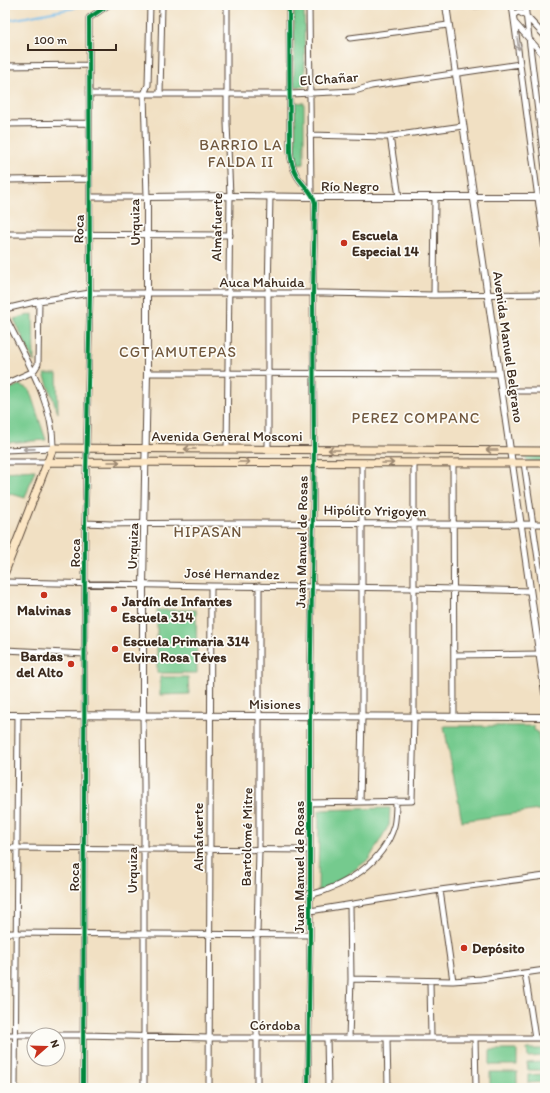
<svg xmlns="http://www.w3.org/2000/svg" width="550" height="1093" font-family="Itim,sans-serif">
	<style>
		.green { fill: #74ca8e; stroke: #587a56 }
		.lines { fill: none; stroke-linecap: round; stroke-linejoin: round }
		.stream { stroke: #74bdec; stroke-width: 2 }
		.minor-casing { stroke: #564537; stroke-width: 7 }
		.tertiary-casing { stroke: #564537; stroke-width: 8 }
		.secondary-casing { stroke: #564537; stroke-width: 9 }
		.minor { stroke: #fff; stroke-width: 5 }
		.tertiary { stroke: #fff; stroke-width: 6 }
		.secondary { stroke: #fce6c4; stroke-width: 7 }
		.cycleway-casing { stroke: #fdfcf7; stroke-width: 6 }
		.cycleway { stroke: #00873e; stroke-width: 4 }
		.oneway { stroke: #a79f9a }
		.oneway2 { stroke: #9c8871 }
		.poi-dot { fill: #c8321e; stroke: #fdfcf7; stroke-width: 1.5 }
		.labels { text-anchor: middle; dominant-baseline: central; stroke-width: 3.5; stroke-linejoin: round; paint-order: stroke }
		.street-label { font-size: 14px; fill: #3b2a1e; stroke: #fdfcf7 }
		.poi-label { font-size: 14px; font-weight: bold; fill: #3b2a1e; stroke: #fdfcf7; text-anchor: start }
		.neighbourhood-label { font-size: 15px; letter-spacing: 1px; fill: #71583e; stroke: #fdfcf7 }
	</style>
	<rect width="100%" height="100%" fill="#fdfcf7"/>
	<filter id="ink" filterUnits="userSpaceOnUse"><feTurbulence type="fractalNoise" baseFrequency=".025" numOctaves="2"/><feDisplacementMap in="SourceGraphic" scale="8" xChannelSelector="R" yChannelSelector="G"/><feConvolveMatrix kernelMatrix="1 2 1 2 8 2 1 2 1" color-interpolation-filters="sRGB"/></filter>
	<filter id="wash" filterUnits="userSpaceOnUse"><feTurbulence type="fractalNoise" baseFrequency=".012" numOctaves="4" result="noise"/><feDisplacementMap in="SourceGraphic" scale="16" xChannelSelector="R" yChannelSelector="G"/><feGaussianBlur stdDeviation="0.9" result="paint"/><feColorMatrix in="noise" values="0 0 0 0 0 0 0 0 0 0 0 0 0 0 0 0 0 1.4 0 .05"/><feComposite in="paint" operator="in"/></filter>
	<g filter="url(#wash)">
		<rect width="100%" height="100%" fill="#f1e0c3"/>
		<!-- green -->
		<path class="green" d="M294,5H304L305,86L294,87Z
			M295,102L304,103V164L296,165Z
			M33,314L34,362L14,319Z
			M44,374H57L58,413Z
			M19,385L29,389L46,440L5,443V391Z
			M524,455H545V462L527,461Z
			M35,470L25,498L5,492V472Z
			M157,610H196L197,673H157Z
			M160,677H188L189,694L160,695Z
			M444,726H534V730L538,732L545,786V809L462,821Z
			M390,808L389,825L369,859L341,880L318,892L319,811L322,810Z
			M527,1049H544V1056L528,1057Z
			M490,1050H517V1065H490Z
			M544,1062V1070H528L527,1063Z
			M490,1072H517V1086L490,1087Z
			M544,1074V1082L528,1083V1075Z"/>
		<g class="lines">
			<!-- stream -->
			<path class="stream" d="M5,21L74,8L79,5"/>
		</g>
	</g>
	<g filter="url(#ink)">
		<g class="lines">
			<defs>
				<path id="minor" d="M227,5V123L230,196L227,449
					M289,5L290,152C291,160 292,167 296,174C301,185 313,191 315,203L313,294L314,450L310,716V935L308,1088
					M309,5L311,192
					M512,5L545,250
					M525,5L545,169
					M514,15L516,13L519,12L526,16L545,36
					M515,23L545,57
					M350,38L448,25
					M5,66L89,65
					M90,94H290L355,91L371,86L520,64
					M160,94L162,5
					M5,124L89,123
					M310,135L385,137L463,126
					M390,136L399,197
					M5,180L89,179
					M90,197H147L144,94L148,85L150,5
					M5,234L230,235
					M434,295L435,197
					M5,309L39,301L90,293H323L434,295L545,294
					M5,316C24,355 54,404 53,448L5,450
					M147,373L499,374
					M5,384L32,372L35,369L38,364L39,301
					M502,391H545
					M268,449V294L270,196
					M5,462H47
					M453,463L454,717
					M524,463L545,607
					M85,523L111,524C255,521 400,525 545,524
					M5,582L211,586L414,588L530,591
					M5,650L85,654
					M454,655L539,654
					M143,716L144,785V1088
					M360,802L362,717V463
					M310,803L412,801L414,717V463
					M5,848L310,850
					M440,890L453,981
					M310,895C346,886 383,863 394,826C396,818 396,809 396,801
					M310,911L440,890L545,876
					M5,933L310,935
					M525,973L535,1038
					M351,979L453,981L481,979L545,970
					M430,981L431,1038
					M5,1035H83L209,1038H545
					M327,1038L328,1088
					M349,1038L351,979L350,905
					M387,1038L388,1088
					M475,1038L476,1088
					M15,1088L18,715
					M83,1088L85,523L90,293L89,18L108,5
					M209,1088L211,586
					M257,1088V934L259,850V586"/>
				<path id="tertiary" d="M446,5L545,693
					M446,6L482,5
					M5,715L545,717
					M143,716V585L147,373V197L230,196L314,197H545"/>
				<path id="secondary" d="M47,462L545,463
					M5,572L53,448L545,451"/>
			</defs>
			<!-- minor casing -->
			<use href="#minor" class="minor-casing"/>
			<!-- tertiary casing -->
			<use href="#tertiary" class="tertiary-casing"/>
			<!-- secondary casing -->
			<use href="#secondary" class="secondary-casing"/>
			<!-- minor -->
			<use href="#minor" class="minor"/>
			<!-- tertiary -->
			<use href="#tertiary" class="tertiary"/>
			<!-- secondary -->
			<use href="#secondary" class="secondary"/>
			<defs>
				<path id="cycleway" d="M289,5L290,152C291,160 292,167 296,174C301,185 313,191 315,203L313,294L314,450L310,716V935L308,1088
					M83,1088L85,523L90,293L89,18L108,5"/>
			</defs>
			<!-- cycleway casing -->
			<use href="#cycleway" class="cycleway-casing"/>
			<!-- cycleway -->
			<use href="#cycleway" class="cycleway"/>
		</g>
		<!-- one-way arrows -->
		<defs><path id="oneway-shaft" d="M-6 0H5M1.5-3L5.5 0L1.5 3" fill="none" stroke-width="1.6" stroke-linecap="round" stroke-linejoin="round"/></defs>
		<g class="oneway">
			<use href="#oneway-shaft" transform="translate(518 44) rotate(82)"/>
			<use href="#oneway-shaft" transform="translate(29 449) rotate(179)"/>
		</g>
		<g class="oneway2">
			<use href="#oneway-shaft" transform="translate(190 449) rotate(-180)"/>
			<use href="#oneway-shaft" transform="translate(334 450) rotate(-180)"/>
			<use href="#oneway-shaft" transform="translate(492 450) rotate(-180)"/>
			<use href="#oneway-shaft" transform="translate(114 462)"/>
			<use href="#oneway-shaft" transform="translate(244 462)"/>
			<use href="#oneway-shaft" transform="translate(388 463)"/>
		</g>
	</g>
	<!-- markers -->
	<g class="poi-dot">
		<circle cx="344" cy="243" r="4"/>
		<circle cx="44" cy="595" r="4"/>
		<circle cx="114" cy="609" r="4"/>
		<circle cx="115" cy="649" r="4"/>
		<circle cx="71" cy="664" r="4"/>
		<circle cx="464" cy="948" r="4"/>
	</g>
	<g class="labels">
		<!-- street labels -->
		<g class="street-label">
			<text transform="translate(329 79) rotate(-4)">El Chañar</text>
			<text x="350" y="186">Río Negro</text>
			<text transform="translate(135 222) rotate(-91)">Urquiza</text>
			<text transform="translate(217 227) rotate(-89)">Almafuerte</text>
			<text transform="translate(79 229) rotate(-89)">Roca</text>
			<text x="262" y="282">Auca Mahuida</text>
			<text transform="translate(508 347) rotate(82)">Avenida Manuel Belgrano</text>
			<text x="227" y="436">Avenida General Mosconi</text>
			<text transform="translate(375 511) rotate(1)">Hipólito Yrigoyen</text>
			<text transform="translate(302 542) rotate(-89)">Juan Manuel de Rosas</text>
			<text transform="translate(133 546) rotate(-88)">Urquiza</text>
			<text transform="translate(75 553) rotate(-90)">Roca</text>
			<text transform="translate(232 574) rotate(1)">José Hernandez</text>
			<text x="275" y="704">Misiones</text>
			<text transform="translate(198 837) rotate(-90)">Almafuerte</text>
			<text transform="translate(247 837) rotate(-89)">Bartolomé Mitre</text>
			<text transform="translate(299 867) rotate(-90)">Juan Manuel de Rosas</text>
			<text transform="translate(132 870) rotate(-90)">Urquiza</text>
			<text transform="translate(74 877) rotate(-90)">Roca</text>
			<text x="275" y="1025">Córdoba</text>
		</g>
		<!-- poi labels -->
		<g class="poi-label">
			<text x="352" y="235">Escuela<tspan x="352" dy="16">Especial 14</tspan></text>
			<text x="122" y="601">Jardín de Infantes<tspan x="122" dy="16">Escuela 314</tspan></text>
			<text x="44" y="610" text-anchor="middle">Malvinas</text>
			<text x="123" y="641">Escuela Primaria 314<tspan x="123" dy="16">Elvira Rosa Téves</tspan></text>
			<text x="63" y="656" text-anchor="end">Bardas<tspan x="63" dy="16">del Alto</tspan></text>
			<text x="472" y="948">Depósito</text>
		</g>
		<!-- neighbourhood labels -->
		<g class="neighbourhood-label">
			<text x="241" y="145">BARRIO LA<tspan x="241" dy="17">FALDA II</tspan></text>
			<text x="178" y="352">CGT AMUTEPAS</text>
			<text x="416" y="418">PEREZ COMPANC</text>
			<text x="208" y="532">HIPASAN</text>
		</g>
	</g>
	<!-- margin -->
	<rect width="550" height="1093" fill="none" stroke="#fdfcf7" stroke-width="20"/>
	<!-- north arrow -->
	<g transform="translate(46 1047) rotate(70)"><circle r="19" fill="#fdfcf7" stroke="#afa8a0"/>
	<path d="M0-3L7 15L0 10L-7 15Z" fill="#c8321e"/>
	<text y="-6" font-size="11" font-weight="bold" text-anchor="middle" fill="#3b2a1e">N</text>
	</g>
	<!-- scale -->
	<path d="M28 44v6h88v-6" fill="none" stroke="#3b2a1e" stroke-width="2"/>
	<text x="34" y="44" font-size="12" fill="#3b2a1e" stroke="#fdfcf7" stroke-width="3" paint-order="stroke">100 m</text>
</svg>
